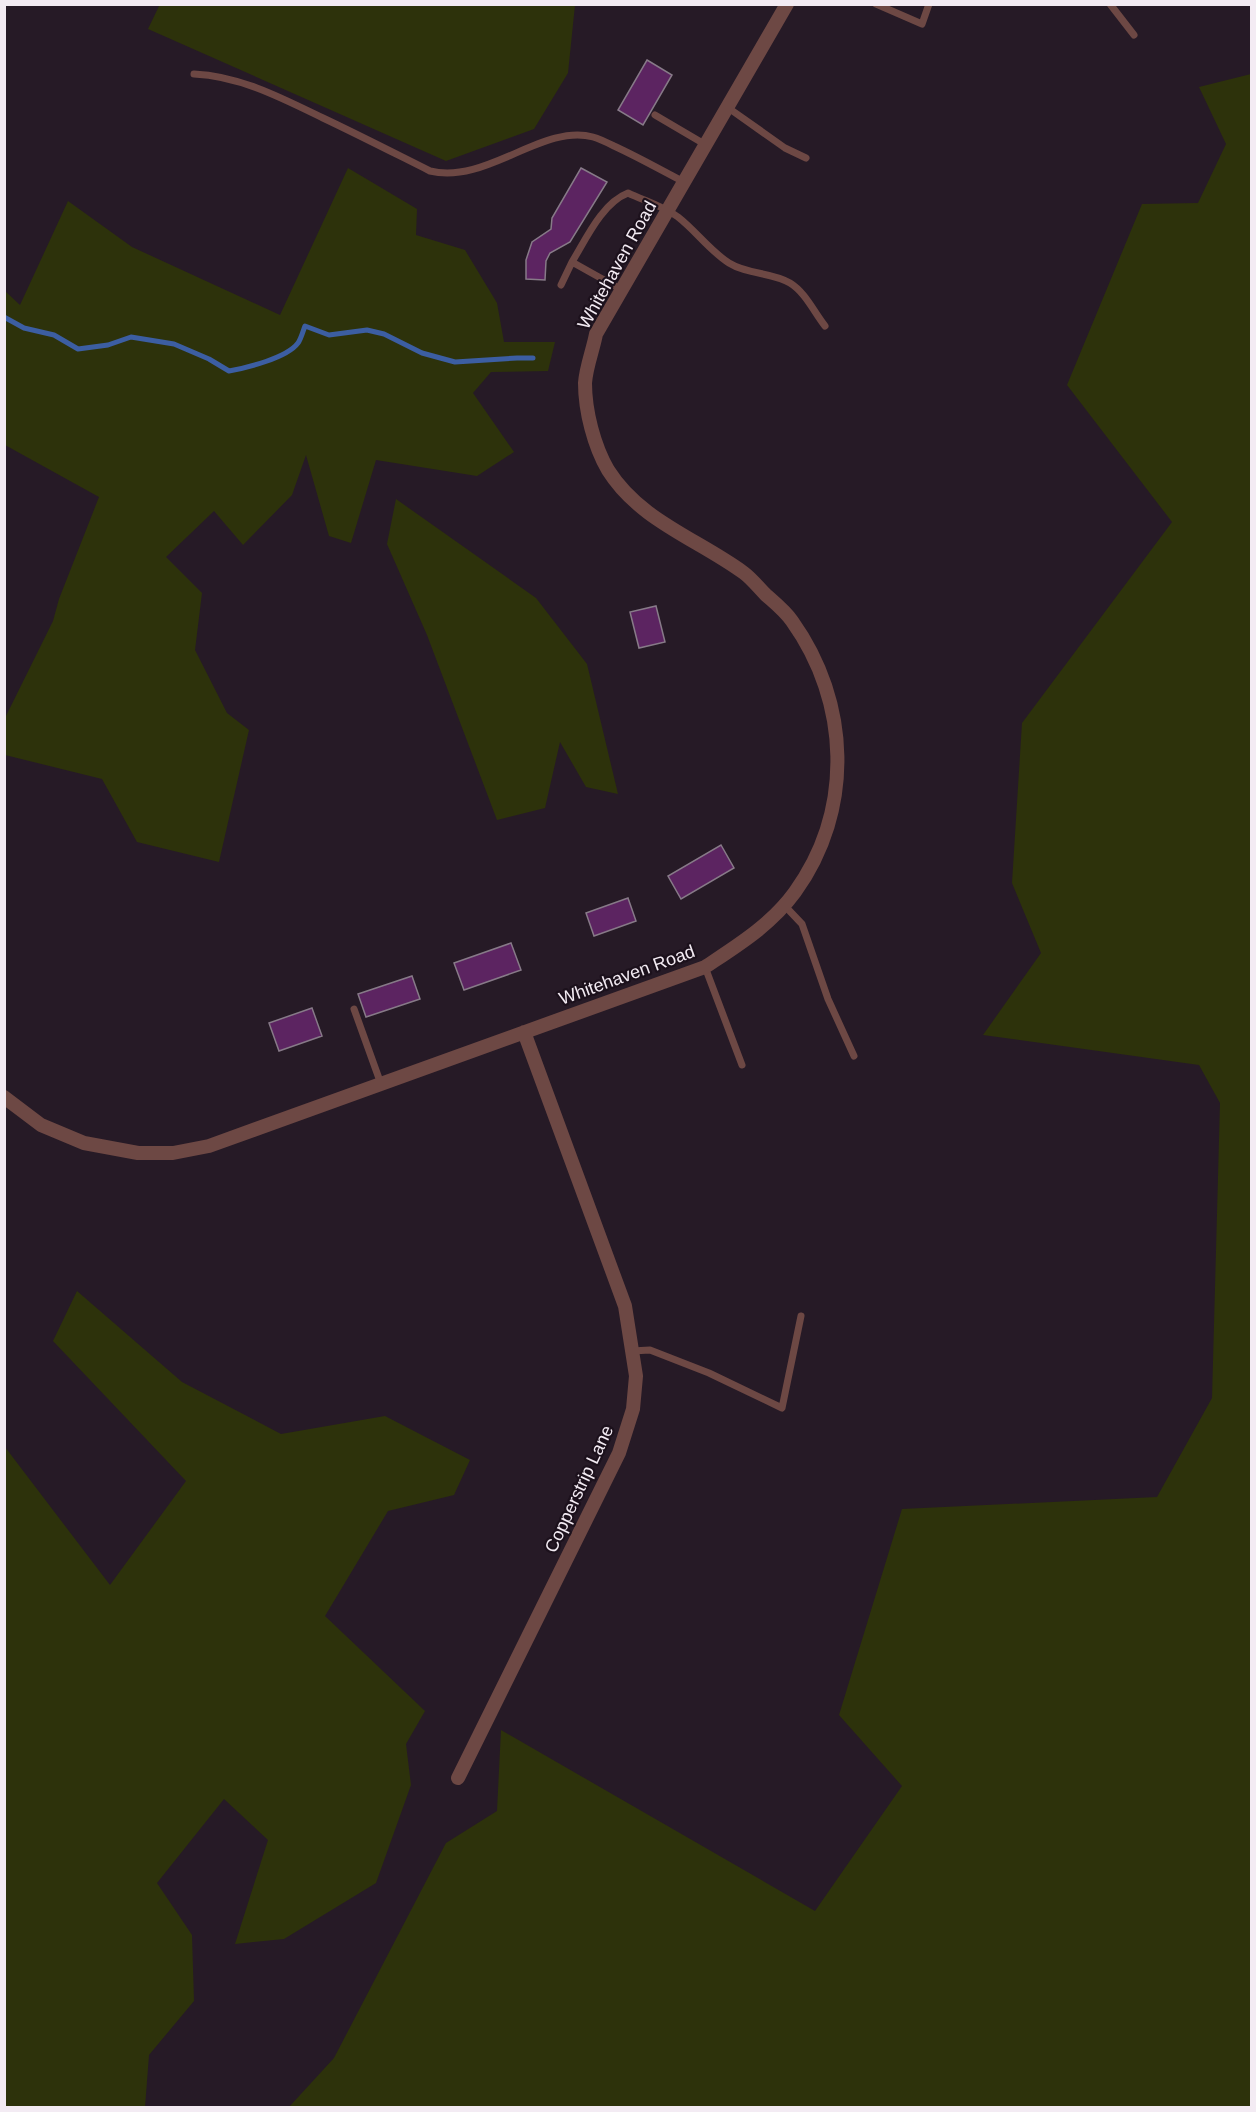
<svg xmlns="http://www.w3.org/2000/svg" width="1256" height="2112" font-family="Helvetica,sans-serif">
	<style>
		.green { fill: #2d320b }
		.lines { fill: none; stroke-linecap: round; stroke-linejoin: round }
		.stream { stroke: #3c5ea2; stroke-width: 5 }
		.building { fill: #5c2461; stroke: #877a88; stroke-width: 1.5 }
		.service { stroke: #6d4844; stroke-width: 7 }
		.minor { stroke: #6d4844; stroke-width: 14 }
		.labels { text-anchor: middle; dominant-baseline: central; stroke-width: 4.5; stroke-linejoin: round; paint-order: stroke }
		.street-label { font-size: 18px; fill: #f3ebf3; stroke: #1c111c }
	</style>
	<rect width="100%" height="100%" fill="#261a26"/>
	<!-- green -->
	<path class="green" d="M160,4H575V5L568,73L534,129L446,161L148,29Z
		M1251,74V2107H289L334,2058L446,1843L497,1811L501,1730L815,1911L902,1786L839,1715L902,1509L1157,1497L1212,1398L1220,1103L1199,1065L983,1035L1041,953L1012,883L1022,723L1172,522L1067,385L1142,204L1198,203L1226,144L1199,87Z
		M348,168L417,209L416,235L465,250L497,303L504,342H555L548,371L491,372L473,393L514,452L477,476L376,460L351,543L329,536L306,455L292,495L243,545L214,511L166,557L202,593L195,650L227,713L249,730L219,862L137,842L102,779L5,755V718L53,621L59,599L99,497L5,445V291L20,305L68,201L132,247L280,315Z
		M396,499L536,598L587,664L618,794L586,787L560,742L545,808L497,820L427,635L387,544Z
		M77,1291L182,1382L281,1434L385,1416L470,1460L454,1495L388,1511L325,1616L425,1711L406,1744L411,1785L376,1883L284,1939L235,1944L268,1840L224,1799L157,1883L192,1935L194,2001L149,2055L145,2107H5V1447L110,1585L186,1481L53,1341Z"/>
	<g class="lines">
		<!-- stream -->
		<path class="stream" d="M4,317L24,328L54,335L78,349L108,345L131,337L174,344L209,359L229,371C246,368 287,358 298,343C301,339 303,331 305,326L329,335L367,330L384,334L422,353L455,362L517,358H533"/>
	</g>
	<!-- building -->
	<path class="building" d="M647,60L672,75L643,125L618,110Z
		M581,168L607,182L570,242L550,253L546,261L545,280L526,279V260L532,242L551,229L552,218Z
		M656,606L665,642L639,648L630,612Z
		M721,845L734,868L681,899L668,876Z
		M628,898L636,921L594,936L586,913Z
		M511,943L521,970L464,990L454,963Z
		M412,976L420,999L366,1017L358,994Z
		M312,1008L322,1036L279,1051L269,1023Z"/>
	<g class="lines">
		<!-- service -->
		<path class="service" d="M876,4L922,24L929,4
			M1110,4L1134,35
			M194,74C240,76 282,98 323,118C359,135 394,153 430,171C486,185 543,123 593,137C600,139 608,143 614,146C638,157 661,170 684,182
			M727,107L785,148L806,158
			M655,115L706,145
			M572,262C586,239 602,203 628,193C645,201 663,206 678,217C696,231 710,251 729,263C748,275 772,272 790,283C805,292 814,312 825,326
			M561,285L572,262L622,290
			M784,905L802,924L828,999L854,1056
			M705,967L742,1065
			M354,1009L381,1084
			M632,1351L650,1350L709,1373L782,1408L801,1316"/>
		<!-- minor -->
		<path class="minor" d="M4,1097L41,1125L84,1143L138,1153H173L209,1146L705,967C738,945 771,925 795,892C854,810 850,702 792,621C785,611 775,603 766,595C759,588 752,579 744,573C698,539 640,521 608,470C594,446 585,411 585,383C586,367 593,350 596,334L787,4
			M458,1778L619,1453L633,1409L636,1376L625,1306L524,1032"/>
	</g>
	<g class="labels">
		<!-- street labels -->
		<g class="street-label">
			<text transform="translate(617 265) rotate(-61)">Whitehaven Road</text>
			<text transform="translate(627 975) rotate(-20)">Whitehaven Road</text>
			<text transform="translate(579 1489) rotate(-65)">Copperstrip Lane</text>
		</g>
	</g>
	<!-- border -->
	<rect width="1256" height="2112" fill="none" stroke="#f3ebf3" stroke-width="12"/>
</svg>
